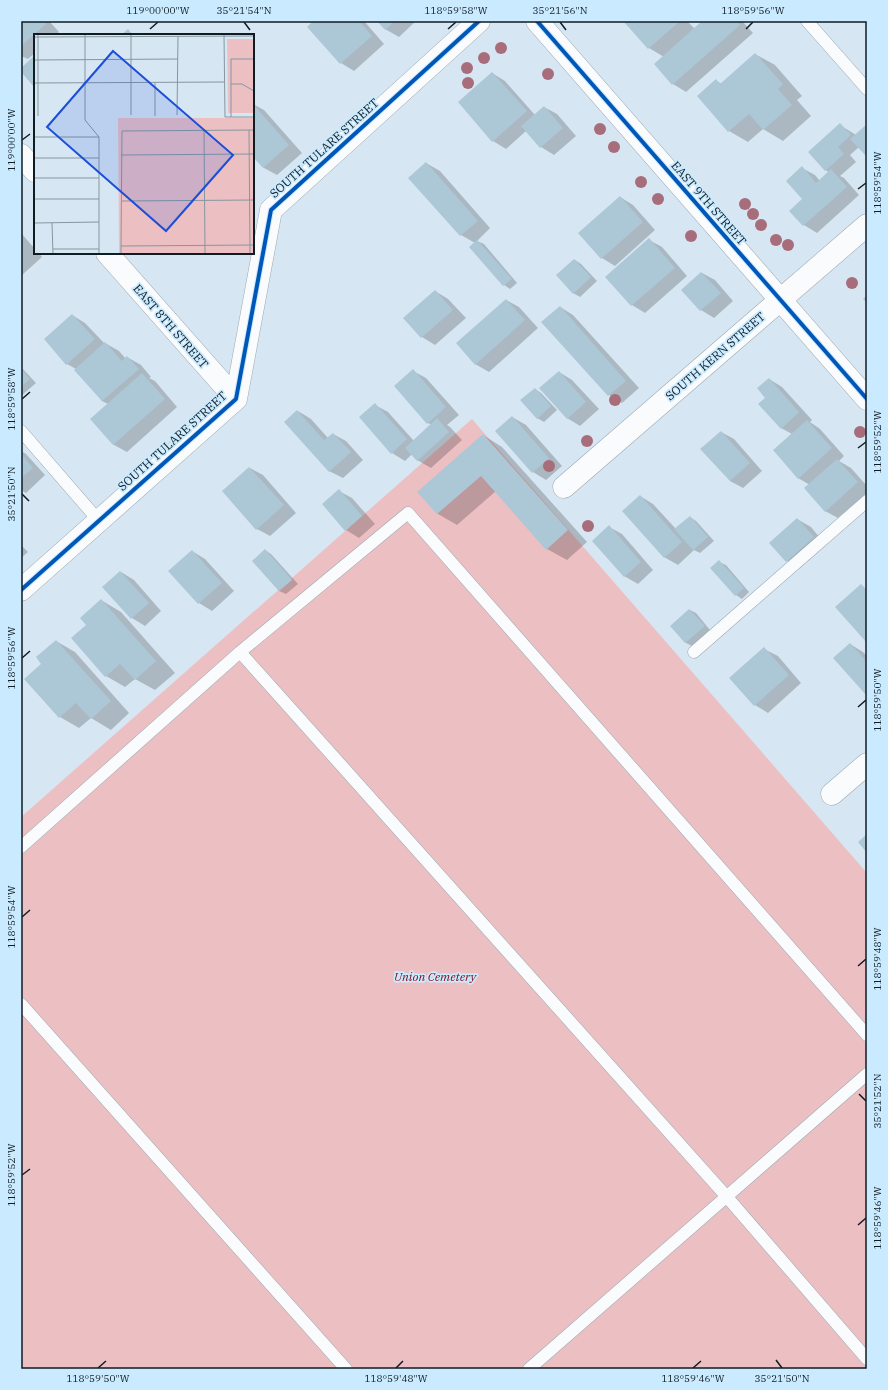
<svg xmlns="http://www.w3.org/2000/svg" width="888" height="1390" font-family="'IBM Plex Serif',serif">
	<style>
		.green { fill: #ecc0c3 }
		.shadow { fill: #0003 }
		.building { fill: #acc7d6 }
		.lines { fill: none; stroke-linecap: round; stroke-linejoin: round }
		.service-casing { stroke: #9ba8b0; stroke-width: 13 }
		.minor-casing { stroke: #9ba8b0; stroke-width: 23 }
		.service { stroke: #f9fbfd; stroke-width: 12 }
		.minor { stroke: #f9fbfd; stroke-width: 22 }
		.cycleway-casing { stroke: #caeaff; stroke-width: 6 }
		.cycleway { stroke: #0057b8; stroke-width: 4 }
		.tree { fill: #a76d7a }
		.ticks { fill: none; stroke: #101c23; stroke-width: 1.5 }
		.labels { text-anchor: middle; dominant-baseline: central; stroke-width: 3.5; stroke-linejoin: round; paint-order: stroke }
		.street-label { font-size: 12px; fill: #101c23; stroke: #caeaff }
		.park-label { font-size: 12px; font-style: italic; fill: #800917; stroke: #caeaff }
		.inset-road { fill: none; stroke: #8796a0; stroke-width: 1 }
		.view { fill: #1d4ed8; fill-opacity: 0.15; stroke: #1d4ed8; stroke-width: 2 }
		.inset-edge { fill: none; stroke: #101c23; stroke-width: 2 }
		.neatline { fill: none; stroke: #101c23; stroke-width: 1.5 }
		.ticks-label { font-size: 10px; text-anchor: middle; fill: #101c23 }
	</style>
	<rect width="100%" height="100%" fill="#d6e7f3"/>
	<!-- green -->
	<path class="green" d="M472,419L867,873V1369H21V817Z"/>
	<!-- shadow -->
	<path class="shadow" d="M21,21H49L59,32L56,35H35V53L28,59L21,56Z
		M315,21H364L384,44L354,71L341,63Z
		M378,21H416L399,37L385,29Z
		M627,21H687L695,29L704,21H742L753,33L686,92L673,84L664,57L649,48Z
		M755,54L775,65L802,96L797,100L811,116L783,141L763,129L748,142L729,131L716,81L722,84Z
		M492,73L505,81L535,115L544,107L557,114L576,136L554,155L541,147L526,131L506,149L493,141Z
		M253,104L264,110L302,153L277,175L264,168L253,156Z
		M840,125L856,135L867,125V156L859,147L850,155L856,162L840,176L844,178L859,195L817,233L804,225L802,168L815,175L820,181L829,172L825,170Z
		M426,163L440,171L490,228L477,241L484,244L517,283L510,289L504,285L475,243L461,235L410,178Z
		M620,197L633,205L655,230L615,266L602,258L580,233Z
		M21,233L35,249V253H39L42,257L21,276Z
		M649,240L662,247L687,276L645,313L632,305L607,277Z
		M575,260L581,264L597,281L580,297L573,293Z
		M702,273L715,280L733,301L714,318L701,310Z
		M435,291L448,299L466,318L435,345L422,337L405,318Z
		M506,300L519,307L538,328L489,372L475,364Z
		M560,307L573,315L639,388L622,403L609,395Z
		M72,315L85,323L105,344V343L119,351L126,359L127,357L141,365L151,377L149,378L155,381L177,407L127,452L114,445L91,419L108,404L102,401L76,369L67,364Z
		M21,367L36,383L21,396Z
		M413,371L426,378L459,415L447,425L450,427L462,440L431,468L417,460L412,454L405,461L392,453L375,405L388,412L414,441L432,425L428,423Z
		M559,372L572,380L599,409L580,426L567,418Z
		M769,379L782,387L812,420L810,422L820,429L844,456L839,461L851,468L867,486V493L838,518L825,511L810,485L798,478L792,434L781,428L766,398Z
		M535,389L541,393L557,410L544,422L537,418Z
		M298,411L311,419L328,438L333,434L346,441L363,460L343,478L329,471Z
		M512,417L526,425L562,466L546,480L533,472Z
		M721,432L734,439L762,471L743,488L730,481Z
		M483,435L502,447L587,542L567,560L547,549L496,491L457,525L438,514L419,493Z
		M21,451L26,454L45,475L26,493L21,490Z
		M250,468L263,475L296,513L270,536L257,529Z
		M339,491L352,498L375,524L359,538L346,530Z
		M640,496L653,504L676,529L690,517L696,521L714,541L700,553L694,550L678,565L664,557Z
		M797,519L811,527L826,545L800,568L787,561Z
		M609,527L622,534L653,570L638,584L624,576Z
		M21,545L28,552L21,558Z
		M265,550L271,554L298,584L286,594L279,591L253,561Z
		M192,551L205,559L234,591L212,611L199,603L170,571Z
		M719,562L726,565L749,592L742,599L736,595Z
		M121,572L134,580L161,611L145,626L132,618Z
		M101,600L121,612L175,673L155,690L135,679L125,687L106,676L87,626Z
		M690,610L696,613L710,630L692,646L686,643L671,626Z
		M56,641L75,652L129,713L111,730L91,718L79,728L60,717L43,664Z
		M850,644L863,652L867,656V694Z
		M764,649L778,656L801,683L768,713L755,705Z"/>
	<!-- building -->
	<path class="building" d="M21,21H43L46,24L21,46Z
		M313,21H359L372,36L340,64L307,27Z
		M377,21H395L385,30Z
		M625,21H680L648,49L624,22Z
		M702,21H737L740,25L672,85L654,64Z
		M128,29L133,35H121Z
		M755,53L783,84L778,89L792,105L763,130L749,114L728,132L697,96L716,79L720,84Z
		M35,55V88L21,72V68Z
		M492,72L527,111L492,142L458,102Z
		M253,104L289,145L263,168L253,157Z
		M544,106L563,128L540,148L521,126Z
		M840,123L851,135L838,147L844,154L825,171L808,152Z
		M867,124V157L850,139Z
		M426,162L478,221L460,236L408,178Z
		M802,166L816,183L831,169L847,187L803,226L789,211L802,199L786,181Z
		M620,196L643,222L601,259L578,233Z
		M649,238L675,268L631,306L605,277Z
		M477,240L512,279L503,286L469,247Z
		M574,259L591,277L573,294L556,275Z
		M701,272L721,293L700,311L681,290Z
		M435,290L453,310L421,338L403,318Z
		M867,295V303L863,299Z
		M506,299L525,320L475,365L456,343Z
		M560,306L626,381L608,396L541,322Z
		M72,314L95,339L66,365L44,339Z
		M105,342L122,361L127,356L139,369L102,401L74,370Z
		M21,369L30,379L21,387Z
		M413,369L446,407L427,424L394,386Z
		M559,371L586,402L567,419L539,388Z
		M142,373L165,399L113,445L90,419Z
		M769,378L799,412L781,429L758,404L765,398L757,388Z
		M535,388L551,406L537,419L520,400Z
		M375,403L407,439L391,454L359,417Z
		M297,410L324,440L333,433L351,452L329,472L284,422Z
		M512,416L549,458L532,473L495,431Z
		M437,418L449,432L417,461L405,448Z
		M807,420L832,448L798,479L773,450Z
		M721,431L750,463L730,481L700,449Z
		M483,434L568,530L546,550L481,476L437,514L417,492Z
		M21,454L33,468L21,478Z
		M837,459L858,482L825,512L804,488Z
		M249,467L284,505L256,530L222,491Z
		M339,489L362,516L345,531L322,504Z
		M640,495L682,542L664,558L622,511Z
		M690,516L708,537L693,550L674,529Z
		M797,518L814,537L786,562L769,543Z
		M609,525L641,562L624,577L592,541Z
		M265,549L292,580L279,591L252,561Z
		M192,550L222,583L198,604L168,571Z
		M719,560L744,588L735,596L710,568Z
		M120,571L149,603L131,619L102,587Z
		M861,584L867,590V643L835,607Z
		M101,599L156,661L135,680L120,664L105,677L71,638L86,625L80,618Z
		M689,609L705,626L685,643L670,626Z
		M56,640L111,701L91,719L76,703L59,718L24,679L41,664L36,657Z
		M850,643L867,662V696L833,658Z
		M764,647L789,675L754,706L729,678Z
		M867,834V853L858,842Z"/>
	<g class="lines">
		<defs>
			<path id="service" d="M807,21L867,89
				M21,431L99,521
				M240,652L727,1197L867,1359
				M694,652L867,501
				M21,847L240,652L408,513L867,1035
				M21,1004L346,1369
				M529,1369L867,1074"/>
			<path id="minor" d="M537,21L867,399
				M21,155L35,171
				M107,253L236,399
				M564,487L867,225
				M21,590L236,399L271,210L479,21
				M832,794L867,764"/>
		</defs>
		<!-- service casing -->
		<use href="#service" class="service-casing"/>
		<!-- minor casing -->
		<use href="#minor" class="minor-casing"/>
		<!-- service -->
		<use href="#service" class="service"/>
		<!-- minor -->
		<use href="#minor" class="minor"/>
		<defs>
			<path id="cycleway" d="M537,21L867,399
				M21,590L236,399L271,210L479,21"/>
		</defs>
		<!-- cycleway casing -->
		<use href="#cycleway" class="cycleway-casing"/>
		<!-- cycleway -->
		<use href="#cycleway" class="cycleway"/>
	</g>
	<!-- trees -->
	<g class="tree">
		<circle cx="501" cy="48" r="6"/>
		<circle cx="484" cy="58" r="6"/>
		<circle cx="467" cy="68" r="6"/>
		<circle cx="548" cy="74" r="6"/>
		<circle cx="468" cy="83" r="6"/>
		<circle cx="600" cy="129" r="6"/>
		<circle cx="614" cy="147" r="6"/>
		<circle cx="641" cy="182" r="6"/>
		<circle cx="658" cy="199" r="6"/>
		<circle cx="745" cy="204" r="6"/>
		<circle cx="753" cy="214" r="6"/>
		<circle cx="761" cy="225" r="6"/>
		<circle cx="691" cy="236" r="6"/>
		<circle cx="776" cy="240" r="6"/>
		<circle cx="788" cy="245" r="6"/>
		<circle cx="852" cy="283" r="6"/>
		<circle cx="615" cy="400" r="6"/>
		<circle cx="860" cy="432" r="6"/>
		<circle cx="587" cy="441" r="6"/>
		<circle cx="549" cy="466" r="6"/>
		<circle cx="588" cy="526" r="6"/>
	</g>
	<!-- ticks -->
	<path class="ticks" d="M244,22L250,30M560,22L566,30M150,29L158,22M448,29L456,22M746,29L753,22M22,140L30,134M858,189L866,183M22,399L30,392M858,448L866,442M22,494L29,501M22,658L30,651M858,707L866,700M22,917L30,910M858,966L866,959M859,1094L866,1101M22,1175L30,1169M858,1225L866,1218M776,1360L782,1368M98,1368L106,1361M396,1368L403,1361M693,1368L701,1361"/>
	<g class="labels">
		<!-- street labels -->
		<g class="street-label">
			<text transform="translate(324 148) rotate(-42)">SOUTH TULARE STREET</text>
			<text transform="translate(709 203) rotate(49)">EAST 9TH STREET</text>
			<text transform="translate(171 326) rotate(49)">EAST 8TH STREET</text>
			<text transform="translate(715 356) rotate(-41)">SOUTH KERN STREET</text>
			<text transform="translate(172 441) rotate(-42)">SOUTH TULARE STREET</text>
		</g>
		<!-- park labels -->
		<g class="park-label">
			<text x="435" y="976">Union Cemetery</text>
		</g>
	</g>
	<!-- overview -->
	<g transform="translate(34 34)">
		<rect width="220" height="220" fill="#d6e7f3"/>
		<path d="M193,5H220V79H194ZM84,84H220V220H85Z" fill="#ecc0c3"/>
		<path class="inset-road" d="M51,0V86L65,103V220M190,1L191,83H220M0,3L220,2M0,26L144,25M0,49L190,48M121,49V82M197,50V25H220M97,81V0M143,81L144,2M4,82V1M197,83V50H208L220,57M170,96L171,220M215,96L216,220M0,103H65M87,121L220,120M0,124H65M0,144H65M0,165H65M88,167L220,166M0,189L65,188M18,189L19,220M87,212L88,97L220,96M19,215H65M87,220V212L220,211"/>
		<path class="view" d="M79,17L199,121L132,197L13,93Z"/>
		<rect width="220" height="220" class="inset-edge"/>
	</g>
	<!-- border -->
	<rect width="888" height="1390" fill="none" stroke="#caeaff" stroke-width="44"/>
	<rect x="22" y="22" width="844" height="1346" class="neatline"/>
	<g class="ticks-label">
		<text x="158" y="14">119°00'00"W</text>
		<text x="244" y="14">35°21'54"N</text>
		<text x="456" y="14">118°59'58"W</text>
		<text x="560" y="14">35°21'56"N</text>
		<text x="753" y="14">118°59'56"W</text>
		<text transform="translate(11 140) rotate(-90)" y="4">119°00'00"W</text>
		<text transform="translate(877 183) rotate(-90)" y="4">118°59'54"W</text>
		<text transform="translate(11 399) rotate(-90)" y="4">118°59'58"W</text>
		<text transform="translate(877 442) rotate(-90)" y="4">118°59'52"W</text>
		<text transform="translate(11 494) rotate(-90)" y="4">35°21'50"N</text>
		<text transform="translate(11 658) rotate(-90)" y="4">118°59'56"W</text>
		<text transform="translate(877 700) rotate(-90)" y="4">118°59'50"W</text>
		<text transform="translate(11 917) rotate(-90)" y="4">118°59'54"W</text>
		<text transform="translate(877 959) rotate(-90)" y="4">118°59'48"W</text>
		<text transform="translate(877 1101) rotate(-90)" y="4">35°21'52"N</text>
		<text transform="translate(11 1175) rotate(-90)" y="4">118°59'52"W</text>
		<text transform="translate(877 1218) rotate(-90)" y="4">118°59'46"W</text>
		<text x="98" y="1382">118°59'50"W</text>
		<text x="396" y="1382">118°59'48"W</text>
		<text x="693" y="1382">118°59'46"W</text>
		<text x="782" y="1382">35°21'50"N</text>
	</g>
</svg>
